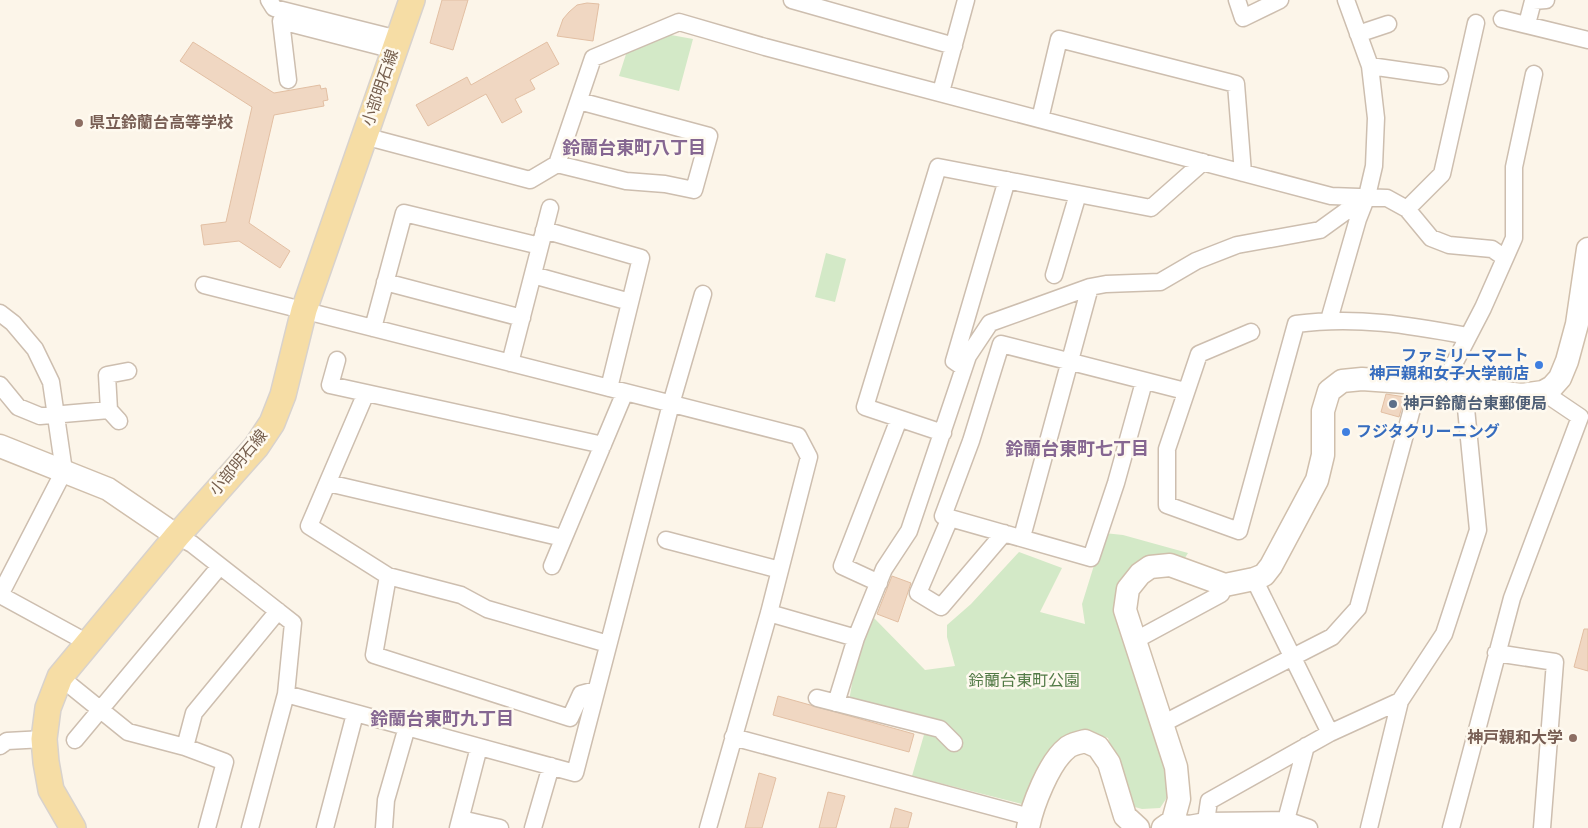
<svg xmlns="http://www.w3.org/2000/svg" width="1588" height="828" font-family="'Sofia Sans Condensed','Noto Sans JP',sans-serif">
	<style>
		.green { fill: #d3e9c7 }
		.building { fill: #f0d7c2; stroke: #e2bfa3 }
		.lines { fill: none; stroke-linecap: round; stroke-linejoin: round }
		.street-casing { stroke: #cdbeaf; stroke-width: 19 }
		.secondary-casing { stroke: #d0bfac; stroke-width: 25 }
		.primary-casing { stroke: #d8d2cd; stroke-width: 28 }
		.street { stroke: #fff; stroke-width: 16 }
		.secondary { stroke: #fff; stroke-width: 22 }
		.primary { stroke: #f6dda5; stroke-width: 25 }
		.education-dot { fill: #8d6e63; stroke: #fef9ef; stroke-width: 2 }
		.shop-dot { fill: #3f7fe0; stroke: #fef9ef; stroke-width: 2 }
		.service-dot { fill: #5c6f8a; stroke: #fef9ef; stroke-width: 2 }
		.labels { text-anchor: middle; dominant-baseline: central; stroke-width: 5; stroke-linejoin: round; paint-order: stroke }
		.street-label { font-size: 16px; fill: #755e4d; stroke: #fef9ef }
		.education-label { font-size: 16px; font-weight: bold; fill: #785e54; stroke: #fef9ef; text-anchor: start }
		.shop-label { font-size: 16px; font-weight: bold; fill: #366cbe; stroke: #fef9ef; text-anchor: end }
		.service-label { font-size: 16px; font-weight: bold; fill: #4e5e75; stroke: #fef9ef; text-anchor: start }
		.park-label { font-size: 16px; fill: #527a46; stroke: #fef9ef }
		.neighbourhood-label { font-size: 18px; font-weight: bold; fill: #856691; stroke: #fef9ef }
	</style>
	<rect width="100%" height="100%" fill="#fcf5e9"/>
	<!-- green -->
	<path class="green" d="M662,35H671L693,39L679,91L619,76L627,51Z
		M826,253L846,259L835,302L815,297Z
		M1104,533L1123,535L1188,553L1183,561L1117,593L1115,616L1172,790L1160,808L1142,809L1131,806L1108,738L1089,732L1058,741L1022,804L912,776L928,721L849,701L857,654L874,618L925,670L955,666L947,637V625L971,604L1019,552L1062,568L1040,612L1085,624L1082,604Z"/>
	<!-- building -->
	<path class="building" d="M442,0H468L453,50L430,43Z
		M587,3L599,4L593,41L557,36L563,19L569,12L577,5Z
		M193,42L274,93L320,85L321,89L326,88L328,100L323,101L324,106L274,115L249,223L290,251L280,268L239,241L204,245L201,225L226,222L252,107L180,61Z
		M547,42L559,64L530,80L535,89L515,99L522,112L502,123L486,94L428,126L416,105L467,77L471,85Z
		M1386,394L1405,397L1399,417L1381,412Z
		M892,576L911,583L898,622L877,614Z
		M1584,629H1588V671L1574,667Z
		M778,696L914,734L909,752L773,715Z
		M759,773L776,778L762,828H745Z
		M828,792L845,796L836,828H819Z
		M895,808L912,813L908,828H890Z"/>
	<g class="lines">
		<defs>
			<path id="street" d="M269,0L274,8L398,39
				M792,0L954,46
				M1237,0L1243,18L1280,0
				M1502,19L1588,40
				M1527,24L1533,1L1546,0
				M1358,34L1388,24
				M1370,66L1440,76
				M288,80L281,21L394,50
				M941,92L966,0
				M1040,119L1059,39L1236,84L1243,173
				M364,136L530,180L557,164L593,58L679,22L765,47L1331,196L1387,198L1407,209L1431,238L1449,245L1492,249L1505,258
				M557,164L626,181L665,184L694,190L709,136L579,101
				M1407,209L1442,174L1476,23
				M544,230L641,258L609,388
				M533,275L630,302
				M1054,275L1078,194
				M385,282L522,318
				M204,285L798,436L809,457L769,613L708,828
				M0,313L13,323L35,349L51,382L64,471L0,595
				M1329,320L1358,219L1367,196
				M373,328L404,213L540,246
				M1251,332L1199,354L1167,449V505L1239,531L1296,324C1356,316 1409,325 1468,336
				M337,360L330,385L603,445
				M510,363L550,208
				M964,368L954,361L1007,180
				M1144,382L1116,483L1091,558L943,516L971,441L1001,344L1185,391
				M0,385L18,407L40,416L109,410
				M1443,385L1483,308L1514,238V167L1534,74
				M366,393L309,526L388,576L461,595L487,609L608,644
				M119,421L109,410L107,375L128,371
				M943,433L865,407L938,167L1151,208L1203,162
				M328,483L563,538
				M950,518L918,593L941,607L1004,533
				M177,536L192,544L293,623L286,694L250,828
				M1022,537L1090,287
				M666,540L780,570
				M552,566L625,392
				M388,576L374,655L570,718L581,694L596,690
				M1254,579L1330,733
				M879,583L842,566L899,419
				M0,595L88,643
				M769,613L856,638
				M1134,641L1221,594L1225,585
				M1496,653L1555,662L1542,828
				M60,677L128,732L185,747L225,762L207,828
				M286,694L575,773L671,404L703,294
				M817,698L940,729L954,743
				M836,703L856,638L884,569L909,531L968,356L990,323L1090,287L1106,284L1160,282L1196,261L1237,245L1320,230L1367,196L1374,166L1376,118L1370,66L1346,0
				M1162,724L1332,637L1358,608L1419,383
				M733,737L1030,817
				M75,740L220,566
				M0,746L7,741L44,739
				M185,747L194,713L278,611
				M461,819L500,828
				M1286,820L1306,746
				M1173,821L1189,824L1206,821L1286,820L1309,828
				M1206,821L1209,801L1330,733L1400,701
				M325,828L355,714
				M384,828L386,800L407,727
				M458,828L479,747
				M533,828L551,766
				M1369,828L1400,701L1444,634L1478,530L1464,388
				M1451,828L1512,598L1580,417L1543,392"/>
			<path id="secondary" d="M0,446L108,489L177,536
				M1028,828C1032,806 1049,762 1067,748C1071,744 1079,743 1085,741L1098,747L1109,763L1125,816L1138,828
				M1163,828L1173,821L1179,799L1176,767L1125,610L1128,589L1140,574L1150,567L1170,565L1225,585L1254,579L1264,575L1271,566L1317,480L1323,455V411L1329,391L1342,381L1362,379L1419,383L1522,395L1543,392L1552,387L1560,378L1567,361L1577,324L1588,249"/>
			<path id="primary" d="M73,828L51,790L46,762L44,739L48,708L60,677L177,536L256,447L272,423L283,395L304,310L412,0"/>
		</defs>
		<!-- street casing -->
		<use href="#street" class="street-casing"/>
		<!-- secondary casing -->
		<use href="#secondary" class="secondary-casing"/>
		<!-- primary casing -->
		<use href="#primary" class="primary-casing"/>
		<!-- street -->
		<use href="#street" class="street"/>
		<!-- secondary -->
		<use href="#secondary" class="secondary"/>
		<!-- primary -->
		<use href="#primary" class="primary"/>
	</g>
	<!-- markers -->
	<g class="education-dot">
		<circle cx="79" cy="123" r="5"/>
		<circle cx="1573" cy="738" r="5"/>
	</g>
	<g class="shop-dot">
		<circle cx="1539" cy="365" r="5"/>
		<circle cx="1346" cy="432" r="5"/>
	</g>
	<circle class="service-dot" cx="1393" cy="404" r="5"/>
	<g class="labels">
		<!-- street labels -->
		<g class="street-label">
			<text transform="translate(381 88) rotate(-71)">小部明石線</text>
			<text transform="translate(239 463) rotate(-50)">小部明石線</text>
		</g>
		<!-- education labels -->
		<g class="education-label">
			<text x="89" y="123">県立鈴蘭台高等学校</text>
			<text x="1563" y="738" text-anchor="end">神戸親和大学</text>
		</g>
		<!-- shop labels -->
		<g class="shop-label">
			<text x="1529" y="356">ファミリーマート<tspan x="1529" dy="18">神戸親和女子大学前店</tspan></text>
			<text x="1356" y="432" text-anchor="start">フジタクリーニング</text>
		</g>
		<!-- service labels -->
		<g class="service-label">
			<text x="1403" y="404">神戸鈴蘭台東郵便局</text>
		</g>
		<!-- park labels -->
		<g class="park-label">
			<text x="1024" y="681">鈴蘭台東町公園</text>
		</g>
		<!-- neighbourhood labels -->
		<g class="neighbourhood-label">
			<text x="634" y="148">鈴蘭台東町八丁目</text>
			<text x="1077" y="449">鈴蘭台東町七丁目</text>
			<text x="442" y="719">鈴蘭台東町九丁目</text>
		</g>
	</g>
</svg>
